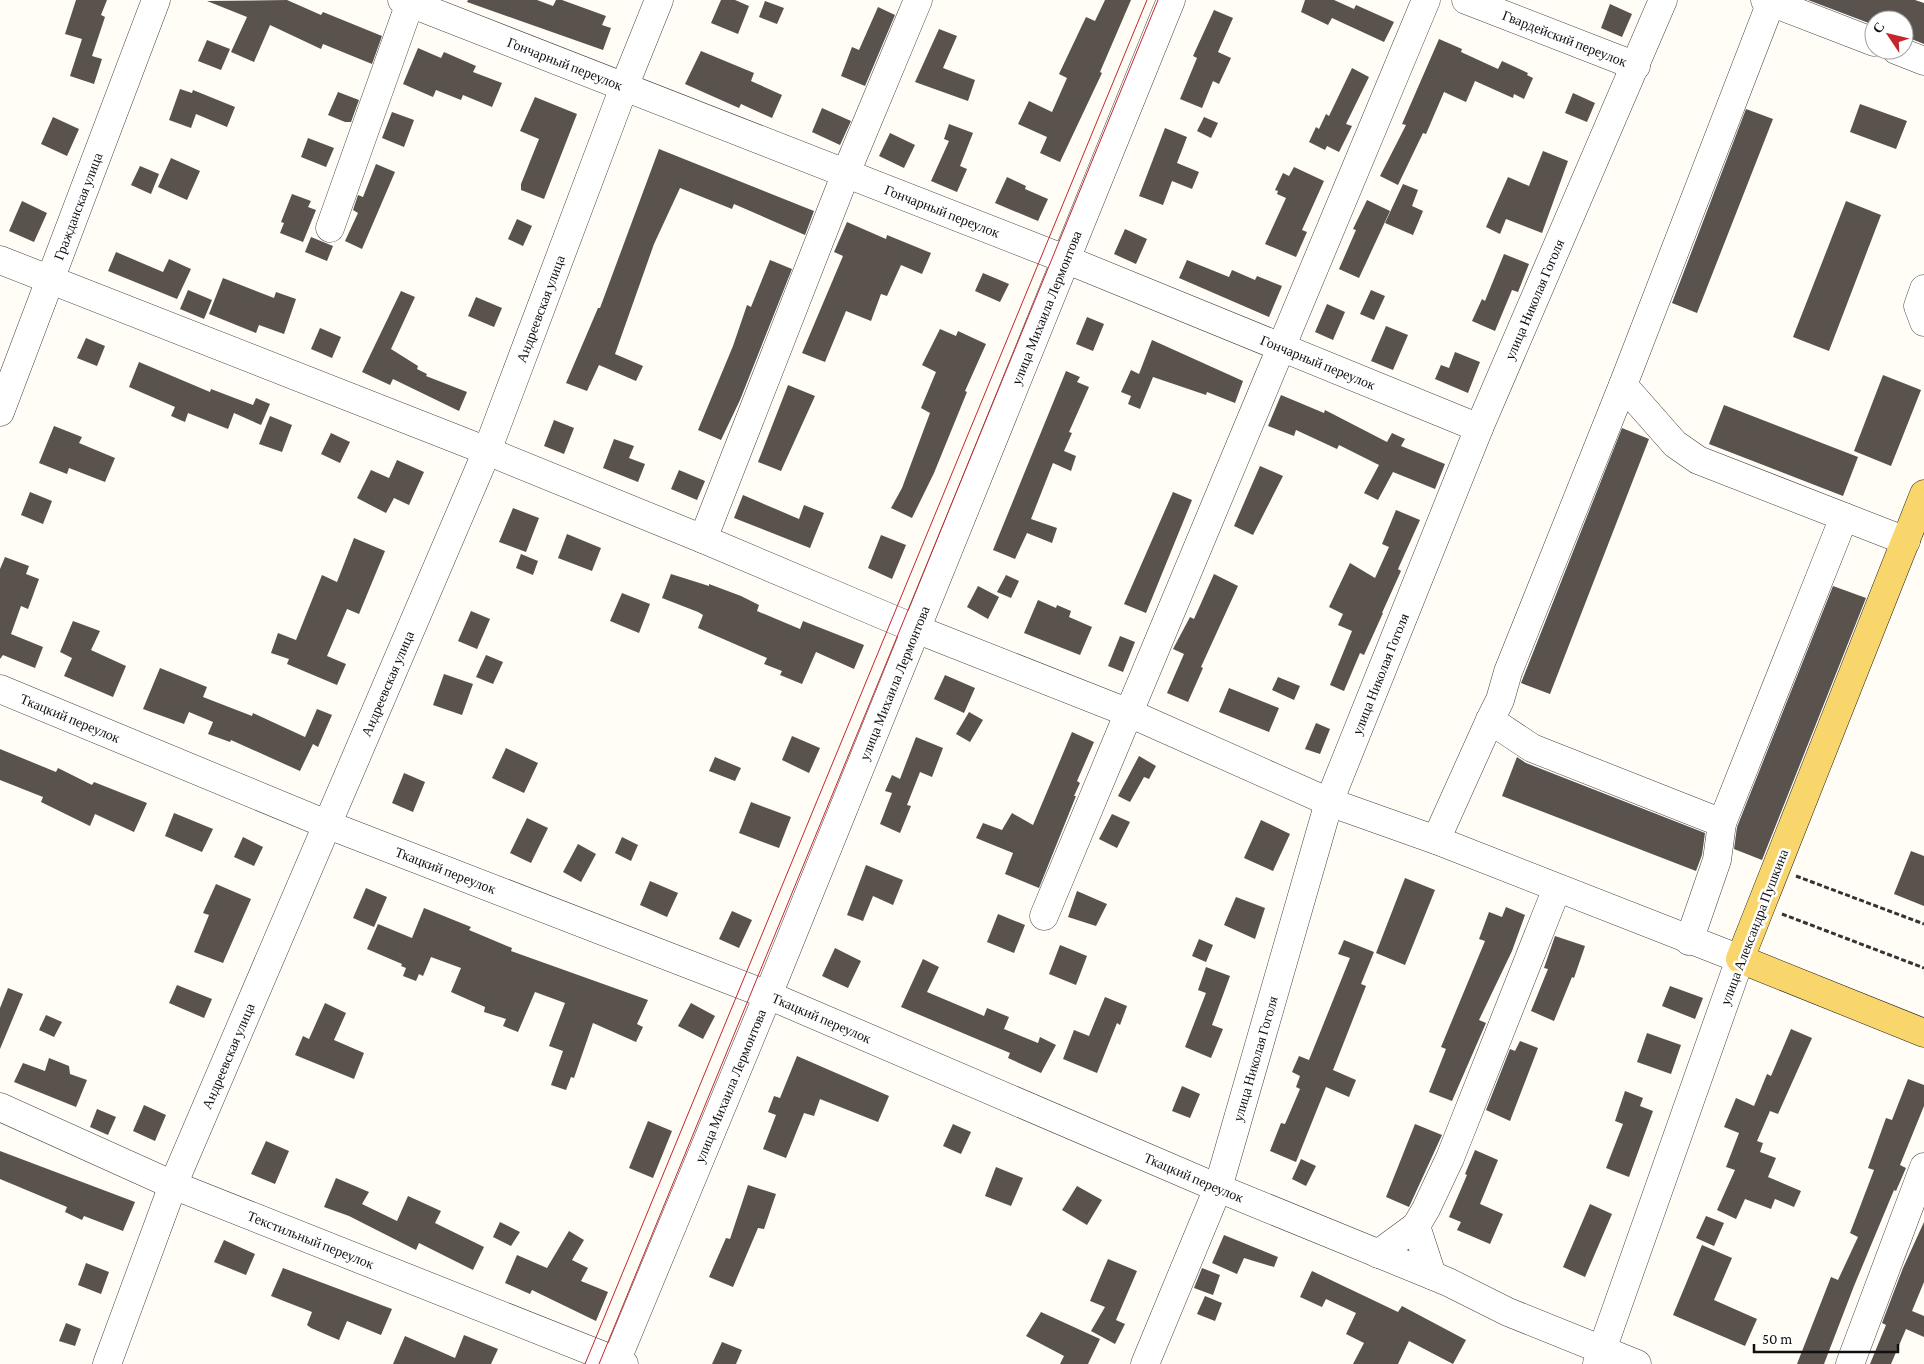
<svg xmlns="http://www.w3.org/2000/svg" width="1924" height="1364" font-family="'Crimson Pro',serif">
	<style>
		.building { fill: #5a524d }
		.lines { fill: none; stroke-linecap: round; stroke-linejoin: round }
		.minor-casing { stroke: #444; stroke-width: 29 }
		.major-casing { stroke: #222; stroke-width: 29 }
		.path { stroke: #333; stroke-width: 3; stroke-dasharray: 5 2.5; stroke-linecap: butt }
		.minor { stroke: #fff; stroke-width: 28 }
		.major { stroke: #f9d66b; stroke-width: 28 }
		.tram { stroke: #c4262e; stroke-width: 1 }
		.labels { text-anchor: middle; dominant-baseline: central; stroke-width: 5; stroke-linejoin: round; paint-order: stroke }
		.street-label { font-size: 14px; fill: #111; stroke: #fff }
	</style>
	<rect width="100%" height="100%" fill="#fffdf5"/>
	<!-- building -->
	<path class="building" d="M76,0H107L101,15L105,17L92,56L102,59L94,84L70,76L82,39L65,34Z
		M287,0L321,15L323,12L382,36L372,64L323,44L321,49L270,25L254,62L231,52L247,17L207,1Z
		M468,0H537L553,6L556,0H562L606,16L602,25L611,28L603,50L467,2Z
		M721,0H735L749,6L738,34L711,23Z
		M1105,0H1131L1100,72L1102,73L1060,162L1040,153L1047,137L1018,124L1029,101L1052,112L1067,78L1059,74L1086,17L1095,21Z
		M1305,0H1334L1354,9L1356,5L1394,22L1384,42L1332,18L1328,25L1301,12Z
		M1808,0H1915L1924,3V44L1904,36V20H1874V25Z
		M765,1L784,8L777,24L759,17Z
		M1610,4L1632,14L1622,37L1601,28Z
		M878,7L895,15L865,86L841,76L852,47L859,50Z
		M1214,10L1233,18L1218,52L1231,58L1219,84L1213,81L1202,108L1180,99L1197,58L1193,56Z
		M939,29L957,36L943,68L975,80L968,101L915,82Z
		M1439,39L1462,49L1461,52L1498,69L1502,61L1528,73L1527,75L1533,78L1524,99L1514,94L1513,98L1475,81L1466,102L1444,92L1426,134L1423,133L1398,185L1380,176L1406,125L1402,124Z
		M207,40L230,49L221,70L198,61Z
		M418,48L441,58L444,52L476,66L473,72L502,83L492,107L463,95L461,100L436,90L433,97L403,84Z
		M701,51L754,73L751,81L782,95L772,118L741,104L739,108L685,84Z
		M1352,68L1369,77L1346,124L1352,126L1339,152L1327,146L1325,150L1309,142L1316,127L1319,129L1326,114L1329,116Z
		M180,89L192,93L193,90L235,107L227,127L196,114L191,128L169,120Z
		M338,92L359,100L351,122H345L328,115Z
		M1573,93L1595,103L1587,122L1565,113Z
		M535,97L577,114L544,199L521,190V184L539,139L520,131Z
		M1860,104L1907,121L1896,149L1850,132Z
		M822,108L851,121L840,145L812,132Z
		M1746,109L1773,119L1697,313L1672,303Z
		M392,112L414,120L404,147L382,138Z
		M53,117L79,129L67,156L41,144Z
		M1204,117L1218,123L1211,138L1197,131Z
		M949,124L973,133L960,166L967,169L957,192L931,181L949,141L944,139Z
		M1165,128L1187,137L1177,163L1199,172L1192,189L1172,181L1163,205L1139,196Z
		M890,133L915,145L904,168L879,156Z
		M308,138L334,148L326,167L301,157Z
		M659,149L814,211L805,235L734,204L732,209L680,188L654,244L615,354L643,366L636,381L599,365L587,391L566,383L598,308H600Z
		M1543,151L1568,161L1542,233L1506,219L1500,234L1486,227L1508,177L1529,186Z
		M171,158L200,171L187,200L158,187Z
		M376,164L395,172L362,249L345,241L358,213L353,210L358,195L363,197Z
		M140,166L159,174L151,194L131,185Z
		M1294,167L1324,181L1302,230L1307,232L1296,257L1265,244L1286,198L1277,194L1278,191L1275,190L1283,173L1289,176Z
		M1007,177L1026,186L1025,189L1048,199L1038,221L995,203Z
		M1403,184L1418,190L1412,206L1423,211L1413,235L1385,223Z
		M292,194L311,201L308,207L316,210L303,242L280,233L284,223L281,222Z
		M1367,200L1390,211L1359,278L1339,269L1356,230L1353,229Z
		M22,201L47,213L34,242L9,231Z
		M1846,201L1881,215L1829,351L1793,337Z
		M517,219L532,226L523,246L508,239Z
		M847,222L886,239L887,235L931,253L922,274L901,265L887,296L881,294L871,321L846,311L825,362L802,353L843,256L834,252Z
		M1125,229L1147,239L1136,264L1114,254Z
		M311,237L333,246L327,261L305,252Z
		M116,252L163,272L169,259L191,269L177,299L108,271Z
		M1504,254L1529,264L1518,292L1512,290L1495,331L1472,321L1482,299L1485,301Z
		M770,260L792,269L740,400L721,440L698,430L733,346L747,305L751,307Z
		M1187,260L1229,277L1232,270L1255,280L1257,276L1282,286L1269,317L1179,278Z
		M983,273L1009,284L1000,302L975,291Z
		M223,278L274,298L276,292L296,299L284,334L259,325L256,333L209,314Z
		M188,290L212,300L204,319L180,309Z
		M1371,290L1385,296L1374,320L1360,314Z
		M401,291L415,297L391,349L418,366L417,369L427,374L426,376L467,392L459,411L393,379L390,385L362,372Z
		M476,297L502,308L494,327L468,316Z
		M1327,304L1345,312L1333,340L1315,332Z
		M1087,317L1104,324L1093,351L1076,344Z
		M1386,326L1408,335L1393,370L1371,361Z
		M320,328L341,337L332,358L311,349Z
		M940,329L956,336L958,331L986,344L965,391L967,392L934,473L912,518L891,508L902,488L930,413L921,408L936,372L922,365Z
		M86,338L105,346L97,366L77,358Z
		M1152,340L1243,381L1235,403L1207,392L1206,395L1153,377L1140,409L1128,404L1131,396L1121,392L1131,370L1139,374Z
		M1455,352L1480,362L1468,393L1435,379L1441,365L1449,368Z
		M139,362L210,392L211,389L253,405L256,398L270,404L261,425L234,413L228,429L188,413L185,422L171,416L175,407L129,387Z
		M1066,371L1080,377L1077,382L1089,387L1069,432L1072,433L1064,451L1076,456L1071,471L1053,463L1031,519L1057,528L1052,543L1027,533L1015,559L993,550Z
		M1883,375L1921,390L1891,466L1854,451Z
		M788,385L815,396L781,471L758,462Z
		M1281,395L1324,413L1325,410L1387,442L1392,433L1405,439L1401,446L1445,464L1435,489L1393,472L1378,500L1364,493L1379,465L1339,445L1337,449L1296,430L1294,436L1268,426Z
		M1724,405L1858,457L1843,496L1709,444Z
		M270,416L292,425L282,452L259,444Z
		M554,420L574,428L564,454L544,446Z
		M54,426L82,437L79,443L115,458L105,482L69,468L67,474L39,463Z
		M1622,428L1649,439L1550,694L1521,683Z
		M331,433L350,442L340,463L321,454Z
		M614,439L634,446L629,458L645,464L638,482L603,468Z
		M397,460L424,472L409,505L394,498L386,513L357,498L371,470L389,478Z
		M1260,466L1283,476L1253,535L1234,526Z
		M679,470L705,481L697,500L671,489Z
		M30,492L52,501L43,524L21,515Z
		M1173,492L1192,500L1146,613L1124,604Z
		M743,495L799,519L804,505L824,513L810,548L734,518Z
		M513,508L539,518L526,552L499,542Z
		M1396,510L1420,520L1398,569L1401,571L1382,613H1383L1364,655L1360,653L1344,691L1330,685L1352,631L1338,625L1343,614L1329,607L1350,563L1375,578L1389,547L1382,544Z
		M567,534L601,548L592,571L558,558Z
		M881,535L906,545L892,579L868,568Z
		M354,538L385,551L359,614L347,609L327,656L346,664L337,685L287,664L289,659L271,653L278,633L296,640L322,575L337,582Z
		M521,554L538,561L533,575L516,568Z
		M5,557L29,566L26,574L39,579L28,609L21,606L11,634L43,647L35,668L3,655L0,659V569Z
		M671,574L709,586V584L741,596L759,605L757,611L800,629L803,621L864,645L854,669L816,652L802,684L780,675L782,671L764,664L767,658L698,628L703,615L698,612L662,598Z
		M1214,574L1238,586L1201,667L1203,668L1188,702L1167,693L1184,654L1173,649L1190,617L1194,619Z
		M1006,575L1019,581L1011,598L997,592Z
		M978,586L999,597L988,619L967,607Z
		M1833,586L1866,598L1762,860L1734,849L1737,827Z
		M622,593L650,604L639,633L610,621Z
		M1038,600L1056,608L1057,605L1071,611L1069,617L1092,627L1080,655L1024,633Z
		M471,611L490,619L477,649L458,641Z
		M73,621L100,631L91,650L126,666L113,697L64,676L72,658L60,652Z
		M1120,636L1135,642L1123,672L1108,666Z
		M486,655L503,662L493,684L476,677Z
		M160,668L207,687L203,697L252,716L253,713L305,737L317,709L332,715L318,747L313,744L300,771L231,740L230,742L208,734L213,722L189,712L184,724L143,709Z
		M444,674L473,684L462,715L433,705Z
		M945,675L975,688L964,713L934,699Z
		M1278,677L1300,686L1294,700L1272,690Z
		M1229,688L1279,708L1269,732L1219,712Z
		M969,712L983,720L970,742L956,734Z
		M1316,723L1330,729L1320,754L1305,749Z
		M1072,732L1094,742L1077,781L1080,783L1074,796H1076L1039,888L1005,874L1013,853L976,838L983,823L1002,830L1012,813L1033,825Z
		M792,736L820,748L809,773L782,760Z
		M916,737L943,748L932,777L920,772L907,805L911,806L900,833L880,824L892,793L885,791L892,775L900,779Z
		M506,748L538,763L524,793L492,778Z
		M0,749L56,772L58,768L92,785L94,782L147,803L134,832L95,814L90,826L41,802L43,797L0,780Z
		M1139,756L1156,766L1149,779L1144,777L1130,802L1118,796Z
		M715,757L741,768L735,781L709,771Z
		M1517,757L1526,763L1705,833L1702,855L1696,871L1502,796Z
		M404,773L425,782L413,812L392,803Z
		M751,802L791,817L779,848L739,833Z
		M174,813L213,829L202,852L165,836Z
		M1112,814L1130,822L1117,848L1099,839Z
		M527,818L548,828L531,863L510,853Z
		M1261,820L1290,834L1273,871L1244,858Z
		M243,837L263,847L254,866L234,857Z
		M622,837L638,845L631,861L615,853Z
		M578,844L596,854L581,882L563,872Z
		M1911,851L1924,856V906L1894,894Z
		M866,865L903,880L893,905L873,896L863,921L847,915Z
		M1405,878L1435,890L1405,965L1376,953Z
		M650,881L678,893L667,917L640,905Z
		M216,884L251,899L223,963L194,952L209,915L203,913Z
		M366,888L387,897L374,927L353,918Z
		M1077,891L1107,904L1096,926L1068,917Z
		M1236,897L1265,908L1255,939L1224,925Z
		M1506,907L1525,915L1512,951L1479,1020L1486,1023L1452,1101L1429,1092L1446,1049L1441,1047L1485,941L1479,939L1489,912L1502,917Z
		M424,908L471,927L469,930L512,948L511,951L648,1000L637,1024L643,1027L636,1042L593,1023L574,1078L571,1077L566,1090L551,1085L563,1051L549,1046L565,1003L535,992L518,1032L503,1026L506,1019L484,1012L485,1007L451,992L461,968L431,957L423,976L419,974L416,981L403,976L406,968L401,966L402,964L367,949L378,924L412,938Z
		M732,911L752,920L739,948L719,939Z
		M998,914L1025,925L1014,953L987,942Z
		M1555,936L1585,946L1574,978L1572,977L1554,1021L1531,1011L1548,969L1544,968Z
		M1199,939L1213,945L1206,962L1192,956Z
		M1344,940L1374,952L1361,984L1366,986L1333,1070L1356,1080L1349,1097L1326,1087L1296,1162L1270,1151L1281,1123L1285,1124L1300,1089L1296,1087L1300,1076L1292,1072L1299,1056L1309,1060L1350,958L1338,954Z
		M1060,945L1087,956L1076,985L1049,974Z
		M835,948L861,961L848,988L822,976Z
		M923,959L939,967L927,992L984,1016L987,1008L1009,1017L1004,1029L1038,1043L1040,1037L1056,1045L1041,1073L1008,1058L1010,1053L901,1007Z
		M1206,967L1230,976L1212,1025L1223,1029L1211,1058L1185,1047L1206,993L1198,990Z
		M177,985L212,999L204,1018L169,1003Z
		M1670,986L1703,998L1695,1019L1662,1006Z
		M8,988L23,994L0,1049V1008Z
		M1105,997L1127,1006L1120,1025L1117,1023L1097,1073L1063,1059L1074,1030L1089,1036Z
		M325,1003L346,1013L334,1040L364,1053L354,1079L295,1055L303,1036L309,1039Z
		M691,1003L715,1016L703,1039L678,1026Z
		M46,1015L62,1022L54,1037L39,1030Z
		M1791,1029L1812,1038L1778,1114L1770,1111L1757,1141L1763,1143L1760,1152L1776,1158L1768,1177L1801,1191L1794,1207L1775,1199L1771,1209L1745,1199L1736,1219L1717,1210L1735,1170L1726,1167L1739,1133L1724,1127L1736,1098L1754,1106L1767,1074L1771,1076Z
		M1647,1033L1681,1045L1671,1074L1637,1062Z
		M1520,1041L1538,1048L1510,1121L1486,1110L1510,1049L1515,1051Z
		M797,1056L889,1096L878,1122L820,1099L814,1116L804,1113L786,1158L763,1149L776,1115L768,1112L774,1096L780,1098Z
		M49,1058L69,1066L70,1074L87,1080L76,1107L14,1082L23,1063L45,1071Z
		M1908,1079L1924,1085V1106L1900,1165L1906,1168L1896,1191L1894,1190L1854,1286L1824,1364H1797L1831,1277L1838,1280L1858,1237L1850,1233L1874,1170L1868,1168L1886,1118L1892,1120Z
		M1182,1086L1200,1094L1190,1118L1172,1111Z
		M1625,1091L1643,1098L1640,1106L1653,1111L1629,1177L1606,1168L1623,1124L1615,1121Z
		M144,1105L166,1115L155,1141L133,1131Z
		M97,1109L116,1117L108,1135L90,1127Z
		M648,1121L672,1131L653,1178L629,1168Z
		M953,1124L971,1132L961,1154L943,1146Z
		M1415,1124L1442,1135L1409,1207L1386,1197Z
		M266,1141L289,1151L275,1184L251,1174Z
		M1475,1150L1498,1160L1480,1204L1503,1214L1490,1244L1457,1230L1461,1222L1449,1217L1467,1175L1465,1174Z
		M0,1151L135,1202L123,1231L84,1216L82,1220L65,1212L67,1207L0,1179Z
		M1301,1159L1316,1166L1306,1186L1292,1179Z
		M996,1167L1023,1178L1011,1206L985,1196Z
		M336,1178L369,1192L362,1204L397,1221L408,1196L441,1211L435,1223L484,1247L473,1270L419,1243L416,1250L349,1216L324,1207Z
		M748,1185L776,1194L764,1229L758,1228L733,1287L709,1277L726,1238L730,1239Z
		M1077,1186L1102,1200L1087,1225L1062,1210Z
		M1590,1204L1612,1214L1585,1277L1563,1267Z
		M1706,1216L1724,1223L1714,1246L1696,1238Z
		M500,1222L520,1232L511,1246L493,1237Z
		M1924,1222V1282L1912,1311L1924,1316V1337L1906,1329L1891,1364H1870L1886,1325L1882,1323L1903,1268Z
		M569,1231L584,1240L572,1260L588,1268L581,1281L608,1292L596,1321L532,1290L530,1294L505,1283L517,1255L547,1268Z
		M1224,1235L1278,1257L1274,1267L1244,1258L1237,1274L1212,1263Z
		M224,1240L255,1254L246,1275L214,1262Z
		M1702,1245L1732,1258L1714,1300L1757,1319L1745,1346L1673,1315Z
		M1108,1259L1137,1271L1116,1320L1125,1324L1115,1344L1091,1331L1105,1307L1090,1301Z
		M86,1263L109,1272L101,1294L78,1285Z
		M283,1268L392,1309L381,1335L347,1321L339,1340L311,1328L307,1325L312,1312L271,1296Z
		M1202,1268L1220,1275L1213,1295L1194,1288Z
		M1312,1271L1398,1312L1402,1306L1466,1340L1453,1364L1409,1341L1398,1364H1353L1364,1343L1346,1334L1356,1313L1326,1299L1322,1307L1300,1297Z
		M1205,1296L1222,1303L1215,1321L1197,1314Z
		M1041,1312L1100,1339L1088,1364H1060L1064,1356L1026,1336Z
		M66,1323L81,1329L75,1346L59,1341Z
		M464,1335L498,1349L491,1364H393L405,1336L455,1358Z
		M722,1342L742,1350L736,1364H712Z"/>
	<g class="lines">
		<defs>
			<g id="minor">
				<path id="s1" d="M402,0L1065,259L1479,428"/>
				<path id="s2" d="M1466,0L1636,66"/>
				<path d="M1765,0L1874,42"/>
				<path d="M1896,50L1924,61"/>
				<path d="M330,228L411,0"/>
				<path d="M0,260L487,451L703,539L916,629L1129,713L1329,802L1436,840L1740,959L1597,1364"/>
				<path d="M1924,289L1918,306L1924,322"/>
				<path d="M1623,385L1771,2"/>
				<path id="s3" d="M0,412L156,0"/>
				<path d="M703,539L846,173L918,0"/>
				<path id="s4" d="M0,689L326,824L768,995L1218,1188L1448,1282L1508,1312L1637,1364"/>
				<path d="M1722,823L1844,517"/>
				<path d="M1436,840L1490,720"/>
				<path d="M1044,916L1426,0"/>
				<path d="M1689,941L1717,860L1722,823L1532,748L1490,720L1500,700L1508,672L1623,385L1675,444L1698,460L1906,541"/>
				<path id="s5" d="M0,1107L173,1185L624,1364"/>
				<path d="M1416,1226L1432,1275"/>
				<path d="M1378,1254L1416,1226L1426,1209L1450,1158L1557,888"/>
				<path id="s6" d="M107,1364L173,1185L487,451L624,87L659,0"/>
				<path id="s7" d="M615,1364L768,995L1171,0"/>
				<path id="s8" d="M1145,1364L1218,1188L1329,802L1479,428L1663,0"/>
				<path d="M1850,1364L1924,1167"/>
			</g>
			<path id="major" d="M1924,494L1740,959L1924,1033"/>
		</defs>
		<!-- minor casing -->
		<use href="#minor" class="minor-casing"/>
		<!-- major casing -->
		<use href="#major" class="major-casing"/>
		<!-- path -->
		<path class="path" d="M1796,876L1924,924
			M1782,914L1924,968"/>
		<!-- minor -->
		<use href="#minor" class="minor"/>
		<!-- major -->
		<use href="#major" class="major"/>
		<!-- tram -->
		<path class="tram" d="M585,1364L1147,0
			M599,1364L1158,0"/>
	</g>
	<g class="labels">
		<!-- street labels -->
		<g class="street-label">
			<text stroke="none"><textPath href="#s2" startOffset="106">Гвардейский переулок</textPath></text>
			<text stroke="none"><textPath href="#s1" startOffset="175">Гончарный переулок</textPath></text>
			<text stroke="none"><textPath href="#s3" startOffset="220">Гражданская улица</textPath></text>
			<text stroke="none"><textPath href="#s1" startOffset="580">Гончарный переулок</textPath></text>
			<text stroke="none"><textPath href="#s8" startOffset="1135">улица Николая Гоголя</textPath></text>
			<text stroke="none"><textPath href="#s7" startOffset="1141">улица Михаила Лермонтова</textPath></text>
			<text stroke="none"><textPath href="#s6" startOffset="1141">Андреевская улица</textPath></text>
			<text stroke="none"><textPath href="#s1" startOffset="985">Гончарный переулок</textPath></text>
			<text stroke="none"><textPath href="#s8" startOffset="730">улица Николая Гоголя</textPath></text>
			<text stroke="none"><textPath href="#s7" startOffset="736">улица Михаила Лермонтова</textPath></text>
			<text stroke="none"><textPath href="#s6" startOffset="736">Андреевская улица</textPath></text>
			<text stroke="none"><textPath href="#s4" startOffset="76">Ткацкий переулок</textPath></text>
			<text stroke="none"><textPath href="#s4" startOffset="481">Ткацкий переулок</textPath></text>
			<text transform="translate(1754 927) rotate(-69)">улица Александра Пушкина</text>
			<text stroke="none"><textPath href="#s4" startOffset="885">Ткацкий переулок</textPath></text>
			<text stroke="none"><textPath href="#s6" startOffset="331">Андреевская улица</textPath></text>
			<text stroke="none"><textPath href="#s8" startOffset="325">улица Николая Гоголя</textPath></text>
			<text stroke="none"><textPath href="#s7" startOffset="301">улица Михаила Лермонтова</textPath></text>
			<text stroke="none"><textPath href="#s4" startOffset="1290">Ткацкий переулок</textPath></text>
			<text stroke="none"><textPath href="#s5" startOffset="338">Текстильный переулок</textPath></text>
		</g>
	</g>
	<!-- north arrow -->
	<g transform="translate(1889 35) rotate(305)"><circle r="24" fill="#ffffff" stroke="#a0a0a0"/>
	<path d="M0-4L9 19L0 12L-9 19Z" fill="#c4262e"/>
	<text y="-8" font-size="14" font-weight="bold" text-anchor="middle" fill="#111111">С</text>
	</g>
	<!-- scale -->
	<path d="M1754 1344v8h144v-8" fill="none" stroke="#111111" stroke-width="2.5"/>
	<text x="1762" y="1344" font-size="15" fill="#111111" stroke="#ffffff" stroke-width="4" paint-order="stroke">50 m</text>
</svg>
